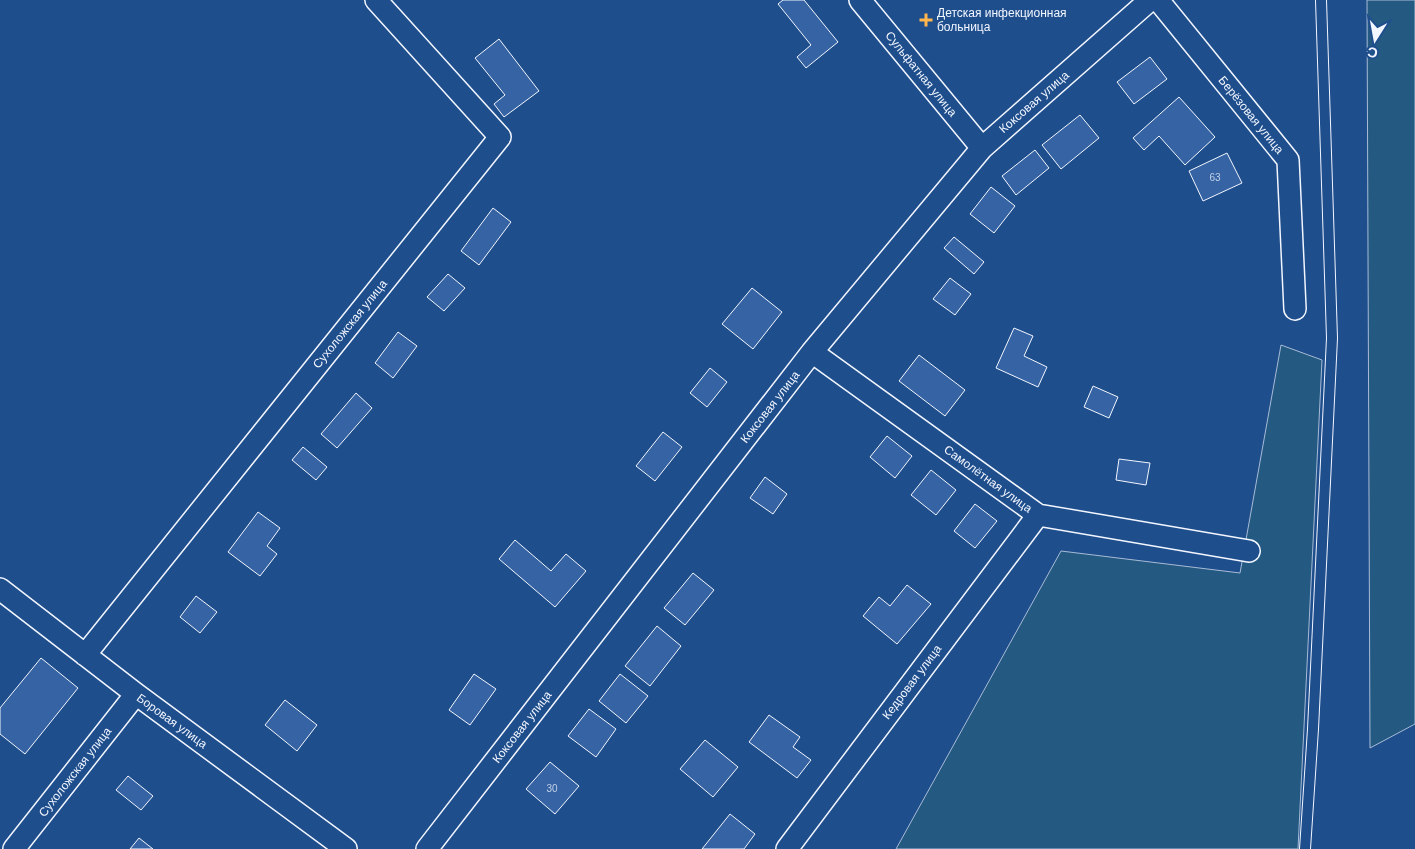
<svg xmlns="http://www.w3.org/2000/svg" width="1415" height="849" font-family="Arial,sans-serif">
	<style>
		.green { fill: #245a82; stroke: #a8bbd7 }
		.building { fill: #3563a3; stroke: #f2f6ff }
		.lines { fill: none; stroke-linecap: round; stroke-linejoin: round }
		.lane-casing { stroke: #f2f6ff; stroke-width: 12 }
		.street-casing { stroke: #f2f6ff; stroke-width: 24 }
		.lane { stroke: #1f4e8c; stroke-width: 10 }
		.street { stroke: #1f4e8c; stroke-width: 21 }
		.poi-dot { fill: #ffb74d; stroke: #1f4e8c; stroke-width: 2 }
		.labels { text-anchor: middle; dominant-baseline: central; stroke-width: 4; stroke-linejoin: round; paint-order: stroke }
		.number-label { font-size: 10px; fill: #c3d1e8 }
		.poi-label { font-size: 12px; fill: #f2f6ff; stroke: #1f4e8c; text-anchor: start }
		.street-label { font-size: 12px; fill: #f2f6ff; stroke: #1f4e8c }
	</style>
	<rect width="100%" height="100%" fill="#1f4e8c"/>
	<!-- green -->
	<path class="green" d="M1367,0H1415V724L1370,748Z
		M1281,345L1322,360L1298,849H896L1061,551L1240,573Z"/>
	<!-- building -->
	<path class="building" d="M783,0H804L838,42L806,68L797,57L811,45L778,4Z
		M499,39L539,91L504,117L494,104L505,95L475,58Z
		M1150,57L1167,79L1134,104L1117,82Z
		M1179,97L1215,137L1185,165L1159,136L1144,150L1133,138Z
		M1080,115L1099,138L1061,169L1042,145Z
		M1035,150L1049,168L1016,195L1002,176Z
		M1227,153L1242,183L1203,201L1189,171Z
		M991,187L1015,206L994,233L970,214Z
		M493,208L511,222L479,265L461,251Z
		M954,237L984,262L974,274L944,248Z
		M448,274L465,288L444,311L427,297Z
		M950,278L971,294L955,315L933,299Z
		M752,288L782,312L753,349L722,324Z
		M1014,328L1033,336L1024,356L1047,367L1038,387L996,368Z
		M398,332L417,346L393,378L375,363Z
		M919,355L965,390L945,416L899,381Z
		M710,368L727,382L707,407L690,393Z
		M1093,386L1118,397L1109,418L1084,407Z
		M356,393L372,408L337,448L321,434Z
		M663,432L682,447L655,481L636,466Z
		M887,436L912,456L895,478L870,457Z
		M303,447L327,467L316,480L292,460Z
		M1119,459L1150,463L1146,485L1116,480Z
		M931,470L956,490L936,515L911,495Z
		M765,477L787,494L773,514L750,498Z
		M975,504L997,521L975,548L954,531Z
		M258,512L280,528L267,546L277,554L260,576L228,552Z
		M515,540L551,571L566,554L586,571L555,607L499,559Z
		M693,573L714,590L685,625L664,608Z
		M907,585L931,604L897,644L863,616L879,597L890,606Z
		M196,596L217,612L200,633L180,617Z
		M657,626L681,646L650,686L625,666Z
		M41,658L78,688L25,754L0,734V708Z
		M474,674L496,689L470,725L449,710Z
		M620,674L648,696L626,723L599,701Z
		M285,700L317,725L297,751L265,725Z
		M589,709L616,729L596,757L568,736Z
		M769,715L800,737L793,747L811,760L797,778L749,742Z
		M705,740L738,767L713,797L680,769Z
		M550,762L579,786L555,814L526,789Z
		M128,776L153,796L141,810L116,790Z
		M730,814L755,834L744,849H702Z
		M139,838L153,849H130Z"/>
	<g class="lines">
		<defs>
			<path id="lane" d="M1305,849L1313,729L1332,338L1321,0"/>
			<path id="street" d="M860,0L982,148
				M1158,0L1288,160L1295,309
				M812,352L1038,515L1249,551
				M0,589L136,694L346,849
				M85,655L500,137L376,0
				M14,849L136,694
				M427,849L812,352L982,148L1150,0
				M787,849L1038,515"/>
		</defs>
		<!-- lane casing -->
		<use href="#lane" class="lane-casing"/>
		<!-- street casing -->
		<use href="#street" class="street-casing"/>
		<!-- lane -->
		<use href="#lane" class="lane"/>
		<!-- street -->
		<use href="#street" class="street"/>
	</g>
	<!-- markers -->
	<path class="poi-dot" d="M923.5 12.5h5v5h5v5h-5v5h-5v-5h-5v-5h5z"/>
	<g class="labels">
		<!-- number labels -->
		<g class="number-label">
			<text x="1215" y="177">63</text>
			<text x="552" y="788">30</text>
		</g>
		<!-- poi labels -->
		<g class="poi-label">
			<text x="937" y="13">Детская инфекционная<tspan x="937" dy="14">больница</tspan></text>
		</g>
		<!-- street labels -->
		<g class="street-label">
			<text transform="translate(921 74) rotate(51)">Сульфатная улица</text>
			<text transform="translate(1034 102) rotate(-41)">Коксовая улица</text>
			<text transform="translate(1251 115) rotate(51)">Берёзовая улица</text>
			<text transform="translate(350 324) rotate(-51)">Сухоложская улица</text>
			<text transform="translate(770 407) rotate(-52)">Коксовая улица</text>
			<text transform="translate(988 479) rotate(36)">Самолётная улица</text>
			<text transform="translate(912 682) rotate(-53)">Кедровая улица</text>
			<text transform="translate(172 721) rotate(36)">Боровая улица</text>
			<text transform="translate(522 727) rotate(-52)">Коксовая улица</text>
			<text transform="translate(75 772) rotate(-52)">Сухоложская улица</text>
		</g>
	</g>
	<!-- north arrow -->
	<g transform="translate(1375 40) rotate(191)" stroke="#1f4e8c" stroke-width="4" paint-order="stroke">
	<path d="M0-4L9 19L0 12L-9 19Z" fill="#f2f6ff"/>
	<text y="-8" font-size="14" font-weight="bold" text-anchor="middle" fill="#f2f6ff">С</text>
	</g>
</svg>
